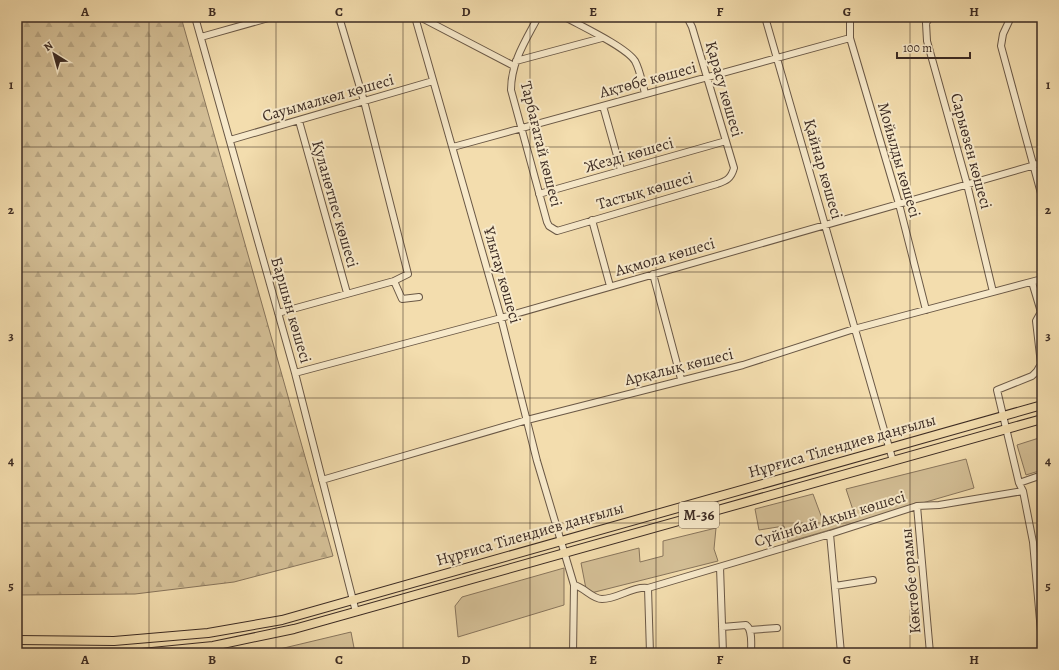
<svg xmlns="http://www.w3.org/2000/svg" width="1059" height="670" font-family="Alegreya,serif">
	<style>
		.grass { fill: #d4bf96; stroke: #88755c }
		.forest { fill: url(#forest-firs); stroke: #88755c }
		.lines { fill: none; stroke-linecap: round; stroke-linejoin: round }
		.minor-casing { stroke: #6a5846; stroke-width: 8 }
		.major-casing { stroke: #3c2b23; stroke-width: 10 }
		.minor { stroke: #f7e9ca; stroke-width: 6 }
		.major { stroke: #f3ddae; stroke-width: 8 }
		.grid { fill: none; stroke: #3c2b23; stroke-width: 1; stroke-opacity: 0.55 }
		.labels { text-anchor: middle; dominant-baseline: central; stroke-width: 4; stroke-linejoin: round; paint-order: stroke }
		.shield { fill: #f7e9ca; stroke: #746455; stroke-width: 1 }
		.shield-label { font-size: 15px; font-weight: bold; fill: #3c2b23 }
		.street-label { font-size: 16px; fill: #3c2b23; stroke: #f7e9ca }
		.neatline { fill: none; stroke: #3c2b23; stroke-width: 1.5 }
		.grid-label { font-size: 13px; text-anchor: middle; font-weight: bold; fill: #3c2b23 }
	</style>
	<defs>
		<pattern id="forest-firs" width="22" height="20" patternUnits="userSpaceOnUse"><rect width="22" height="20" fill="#d4bf96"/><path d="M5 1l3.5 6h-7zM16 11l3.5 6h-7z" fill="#b7a481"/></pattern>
	</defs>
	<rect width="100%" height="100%" fill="#f3ddae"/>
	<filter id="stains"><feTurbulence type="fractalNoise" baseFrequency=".005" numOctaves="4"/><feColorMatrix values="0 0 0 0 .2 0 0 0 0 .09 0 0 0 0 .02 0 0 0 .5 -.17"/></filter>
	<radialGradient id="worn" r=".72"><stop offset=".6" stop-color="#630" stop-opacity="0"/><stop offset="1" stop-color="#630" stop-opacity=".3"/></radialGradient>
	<!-- grass -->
	<path class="grass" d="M1042,437V470L1026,475L1017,445Z
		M966,459L974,488L788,542L784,526L759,530L755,509L813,494L823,521L854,513L846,489Z
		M716,528L714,549L718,561L587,594L581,563L639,548L640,562L663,556V541Z
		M564,568V605L458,637L455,606L462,597Z
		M351,632L355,653H263Z"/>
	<!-- forest -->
	<path class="forest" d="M17,17H181L333,556L234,582L135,594L17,595Z"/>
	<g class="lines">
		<defs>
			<path id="minor" d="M195,17L295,373L356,612
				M415,17L501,318L537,461L574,585L573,653
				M420,17L514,66
				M538,17C526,40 511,62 511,90L547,222L549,226L557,231L717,184C726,181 731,179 734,168L692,27L687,17
				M565,17C581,26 626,47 635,61C640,70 642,83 645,93
				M765,17L893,461
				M850,17V38L899,204L926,310
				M930,17L926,23L927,41L967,184L993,292
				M1011,17L1003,34L1001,46L1042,197
				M201,37L272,17
				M516,61L602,38
				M603,106L621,170
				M299,121L347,293
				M230,140L433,81
				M453,147L850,38
				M539,194L726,141
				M592,220L610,286
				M653,274L681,379
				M394,281L402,299L419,297
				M1032,282L1041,312L1036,321L1041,364L1037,371L1032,376L997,390L1019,483L1023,491L1033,542L1042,643
				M278,313L394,281L408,274L364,101L339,17
				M295,373L501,318L1042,163
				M322,480L527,420L743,365L854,329L1042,279
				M1019,483L1042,475
				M917,506L930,653
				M830,534L841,653
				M720,567L723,653
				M574,585C584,587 592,599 602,599C618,599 632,586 648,588L830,534L917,506L939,505L1023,491
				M835,586L873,580
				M648,588L650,653
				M722,627L746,625C753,630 751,645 751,653
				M750,630L777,628"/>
			<path id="major" d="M17,640L114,641L208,633L282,620L1042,405
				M17,653H29
				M142,653L213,646L294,629L1042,419"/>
		</defs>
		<!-- minor casing -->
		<use href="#minor" class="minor-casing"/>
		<!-- major casing -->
		<use href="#major" class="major-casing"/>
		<!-- minor -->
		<use href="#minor" class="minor"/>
		<!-- major -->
		<use href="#major" class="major"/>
	</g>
	<!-- grid -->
	<path class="grid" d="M149,17V653M276,17V653M403,17V653M530,17V653M656,17V653M783,17V653M910,17V653M17,147H1042M17,272H1042M17,398H1042M17,523H1042"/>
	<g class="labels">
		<!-- shield labels -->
		<rect class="shield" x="679" y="502" width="40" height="26" rx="3"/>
		<g class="shield-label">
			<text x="699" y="515">M-36</text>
		</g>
		<!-- street labels -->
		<g class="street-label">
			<text transform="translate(648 80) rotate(-15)">Ақтөбе көшесі</text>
			<text transform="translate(724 89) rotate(74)">Қарасу көшесі</text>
			<text transform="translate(328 98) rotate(-16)">Сауымалкөл көшесі</text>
			<text transform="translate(541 144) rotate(76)">Тарбағатай көшесі</text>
			<text transform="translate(971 151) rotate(75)">Сарыөзен көшесі</text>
			<text transform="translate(629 155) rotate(-16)">Жезді көшесі</text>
			<text transform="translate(899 160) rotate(74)">Мойылды көшесі</text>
			<text transform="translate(823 169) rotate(74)">Қайнар көшесі</text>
			<text transform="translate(645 191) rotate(-16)">Тастық көшесі</text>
			<text transform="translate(335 204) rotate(74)">Қуланөтпес көшесі</text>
			<text transform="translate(665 257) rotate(-16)">Ақмола көшесі</text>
			<text transform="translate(502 275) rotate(74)">Ұлытау көшесі</text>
			<text transform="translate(291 310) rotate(74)">Баршын көшесі</text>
			<text transform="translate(679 367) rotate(-14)">Арқалық көшесі</text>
			<text transform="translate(842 446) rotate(-16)">Нұрғиса Тілендиев даңғылы</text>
			<text transform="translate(830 519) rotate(-17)">Сүйінбай Ақын көшесі</text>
			<text transform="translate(530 534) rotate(-16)">Нұрғиса Тілендиев даңғылы</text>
			<text transform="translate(911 581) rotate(-95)">Көктөбе орамы</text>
		</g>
	</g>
	<!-- margin -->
	<rect width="1059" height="670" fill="none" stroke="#f3ddae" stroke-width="44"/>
	<!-- north arrow -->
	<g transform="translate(54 54) rotate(323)" stroke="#f7e9ca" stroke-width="3" paint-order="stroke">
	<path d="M0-3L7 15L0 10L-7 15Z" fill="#3c2b23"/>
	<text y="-6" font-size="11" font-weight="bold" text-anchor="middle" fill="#3c2b23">N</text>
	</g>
	<!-- scale -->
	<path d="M897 52v6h73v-6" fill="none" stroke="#3c2b23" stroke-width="2"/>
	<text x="903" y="52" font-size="12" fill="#3c2b23" stroke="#f7e9ca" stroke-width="3" paint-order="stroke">100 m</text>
	<rect x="22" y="22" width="1015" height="626" class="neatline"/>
	<g class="grid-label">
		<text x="85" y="16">A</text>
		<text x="212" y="16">B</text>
		<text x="339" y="16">C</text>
		<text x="466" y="16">D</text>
		<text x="593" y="16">E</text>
		<text x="720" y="16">F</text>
		<text x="847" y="16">G</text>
		<text x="974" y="16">H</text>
		<text x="11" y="89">1</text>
		<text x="1048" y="89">1</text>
		<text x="11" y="214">2</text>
		<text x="1048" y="214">2</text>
		<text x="11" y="340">3</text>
		<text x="1048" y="340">3</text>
		<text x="11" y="465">4</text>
		<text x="1048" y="465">4</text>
		<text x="11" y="590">5</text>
		<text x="1048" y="590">5</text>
		<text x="85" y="664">A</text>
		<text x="212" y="664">B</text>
		<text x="339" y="664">C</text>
		<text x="466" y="664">D</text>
		<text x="593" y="664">E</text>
		<text x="720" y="664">F</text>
		<text x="847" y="664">G</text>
		<text x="974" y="664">H</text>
	</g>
	<rect width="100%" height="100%" filter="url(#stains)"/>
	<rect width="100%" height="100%" fill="url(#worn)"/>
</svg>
